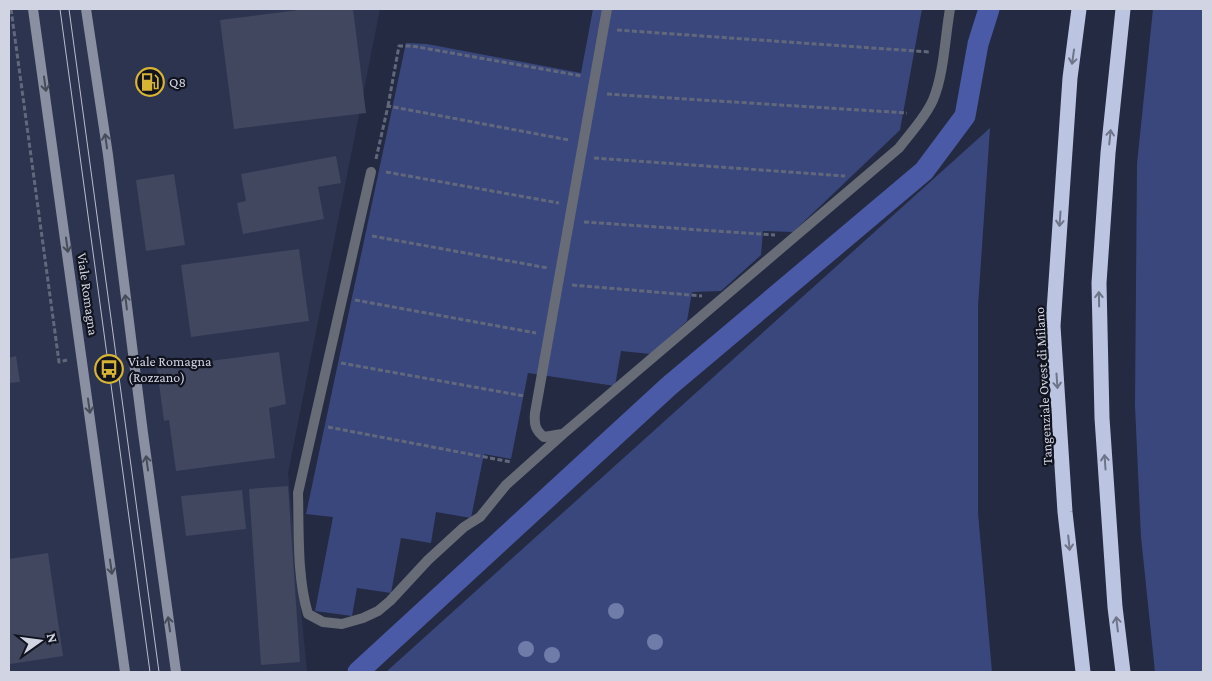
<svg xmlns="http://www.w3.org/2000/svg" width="1212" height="681" font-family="'Crimson Pro',serif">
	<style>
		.built { fill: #2d3450 }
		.green { fill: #3a477d }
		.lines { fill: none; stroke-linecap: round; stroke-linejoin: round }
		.canal { stroke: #4a5aa7; stroke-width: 21 }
		.building { fill: #40475f }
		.path { stroke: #62687c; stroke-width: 3; stroke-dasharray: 5 2.5; stroke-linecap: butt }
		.street { stroke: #686c77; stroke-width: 10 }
		.secondary { stroke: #8a90a2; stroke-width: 10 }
		.highway { stroke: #bbc4e1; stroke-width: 15 }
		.tram { stroke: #b9bdcd; stroke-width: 1 }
		.tree { fill: #6f7ba8 }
		.oneway { stroke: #6e7589 }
		.oneway2 { stroke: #474c59 }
		.labels { text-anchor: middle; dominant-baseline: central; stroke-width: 4.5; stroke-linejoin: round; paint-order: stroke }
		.poi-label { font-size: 14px; fill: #d0d4e3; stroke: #11141e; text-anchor: start }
		.street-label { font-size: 14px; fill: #d0d4e3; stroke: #11141e }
	</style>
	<rect width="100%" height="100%" fill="#242a41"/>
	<!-- built -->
	<path class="built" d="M9,9H380L288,473L307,672H9Z"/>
	<!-- green -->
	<path class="green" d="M593,9H922L900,130L793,232L763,231L761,255L721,291L692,292L687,321L651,354L621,351L615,386L528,373L511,459L484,454L471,518L436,512L431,543L401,538L391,593L357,588L352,616L315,611L333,517L306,514L406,43L427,44L581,73Z
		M1153,9H1203V672H1155L1141,537L1135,406L1137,164Z
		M990,128L978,306V513L992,672H386Z"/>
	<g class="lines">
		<!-- canal -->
		<path class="canal" d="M358,672L669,386L924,171L965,116L978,44L989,9"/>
	</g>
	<!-- building -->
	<path class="building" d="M306,9H353L366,113L234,129L220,20Z
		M336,156L341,183L318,187L324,219L243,234L237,203L246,201L241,174Z
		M174,174L185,245L146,251L136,180Z
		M299,249L309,321L191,337L181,265Z
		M279,352L286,404L269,408L275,458L176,471L169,420L164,421L157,368Z
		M16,356L20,382L9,383V358Z
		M288,486L300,662L261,665L249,489Z
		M242,490L246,529L186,536L181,496Z
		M48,553L63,656L10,664L9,559Z"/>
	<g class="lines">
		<!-- path -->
		<path class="path" d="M11,9L59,362L67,360
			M617,30L930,52
			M607,94L907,113
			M388,106L399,46H412L582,76
			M594,158L845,176
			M376,159L388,106L569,140
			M386,172L559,203
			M584,222L775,235
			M372,236L548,268
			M572,285L702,296
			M355,300L536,333
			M341,363L524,396
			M328,427L511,462"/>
		<!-- street -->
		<path class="street" d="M371,172L298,493C299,531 297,578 308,614L323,622L342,624L363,618L378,611L390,601L428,560L464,527L480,517L506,485L563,434L899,148C911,132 925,118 933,100C944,74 945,37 950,9
			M562,434L544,437C535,430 534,424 535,413L607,9"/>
		<!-- secondary -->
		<path class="secondary" d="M33,9L125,672
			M86,9L108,155L143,433L176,672"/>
		<!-- highway -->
		<path class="highway" d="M1079,9L1070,78L1053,326L1065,512L1083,672
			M1123,9L1108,153L1099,283L1102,418L1115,607L1123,672"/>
		<!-- tram -->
		<path class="tram" d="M60,9L150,672
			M69,9L159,672"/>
	</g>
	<!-- trees -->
	<g class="tree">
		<circle cx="616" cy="611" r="8"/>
		<circle cx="655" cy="642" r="8"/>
		<circle cx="526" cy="649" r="8"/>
		<circle cx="552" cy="655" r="8"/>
	</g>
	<!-- one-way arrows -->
	<defs><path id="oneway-shaft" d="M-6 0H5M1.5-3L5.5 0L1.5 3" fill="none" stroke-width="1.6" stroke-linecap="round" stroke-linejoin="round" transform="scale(1.25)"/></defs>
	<g class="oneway">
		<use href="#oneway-shaft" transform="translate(1073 57) rotate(98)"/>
		<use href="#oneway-shaft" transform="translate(1110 137) rotate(-84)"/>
		<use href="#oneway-shaft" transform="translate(1060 219) rotate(94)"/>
		<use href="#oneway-shaft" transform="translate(1099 299) rotate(-91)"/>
		<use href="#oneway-shaft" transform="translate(1057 381) rotate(86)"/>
		<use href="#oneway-shaft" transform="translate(1105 462) rotate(-94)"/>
		<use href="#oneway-shaft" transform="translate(1069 543) rotate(84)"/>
		<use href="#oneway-shaft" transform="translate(1117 624) rotate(-97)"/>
	</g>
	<g class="oneway2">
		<use href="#oneway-shaft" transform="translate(45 84) rotate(82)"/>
		<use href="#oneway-shaft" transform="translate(106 141) rotate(-98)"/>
		<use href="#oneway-shaft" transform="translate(67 245) rotate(82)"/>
		<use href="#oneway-shaft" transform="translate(126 302) rotate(-97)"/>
		<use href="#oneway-shaft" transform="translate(89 406) rotate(82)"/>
		<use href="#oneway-shaft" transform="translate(147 463) rotate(-98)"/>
		<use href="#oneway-shaft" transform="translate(111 567) rotate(82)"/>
		<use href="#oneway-shaft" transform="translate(169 624) rotate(-98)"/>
	</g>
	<!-- icons -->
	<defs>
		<symbol id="fuel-ring" viewBox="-11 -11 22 22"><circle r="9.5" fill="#11141e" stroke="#d8b434" stroke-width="1.5"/><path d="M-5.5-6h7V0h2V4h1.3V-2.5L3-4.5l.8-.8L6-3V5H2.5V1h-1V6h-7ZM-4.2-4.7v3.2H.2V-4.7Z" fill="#d8b434"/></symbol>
		<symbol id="bus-ring" viewBox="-11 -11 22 22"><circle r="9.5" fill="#11141e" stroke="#d8b434" stroke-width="1.5"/><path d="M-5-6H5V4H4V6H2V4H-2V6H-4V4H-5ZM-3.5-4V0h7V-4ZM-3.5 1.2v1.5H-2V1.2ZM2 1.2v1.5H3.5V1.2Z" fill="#d8b434"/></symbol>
	</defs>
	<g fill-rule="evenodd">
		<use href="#fuel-ring" x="134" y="66" width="32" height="32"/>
		<use href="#bus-ring" x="93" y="353" width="32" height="32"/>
	</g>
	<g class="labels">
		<!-- poi labels -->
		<g class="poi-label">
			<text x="169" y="82">Q8</text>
			<text x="128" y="361">Viale Romagna<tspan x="128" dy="16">(Rozzano)</tspan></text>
		</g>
		<!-- street labels -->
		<g class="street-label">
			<text transform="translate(88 294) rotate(82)">Viale Romagna</text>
			<text transform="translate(1043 386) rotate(-93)">Tangenziale Ovest di Milano</text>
		</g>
	</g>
	<!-- border -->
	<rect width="1212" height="681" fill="none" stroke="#d0d4e3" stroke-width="20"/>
	<!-- north arrow -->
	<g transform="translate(40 641) rotate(76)" stroke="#11141e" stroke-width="4" paint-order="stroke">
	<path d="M0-4L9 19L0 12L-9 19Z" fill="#d0d4e3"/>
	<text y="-8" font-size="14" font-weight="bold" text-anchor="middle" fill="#d0d4e3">N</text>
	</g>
</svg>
